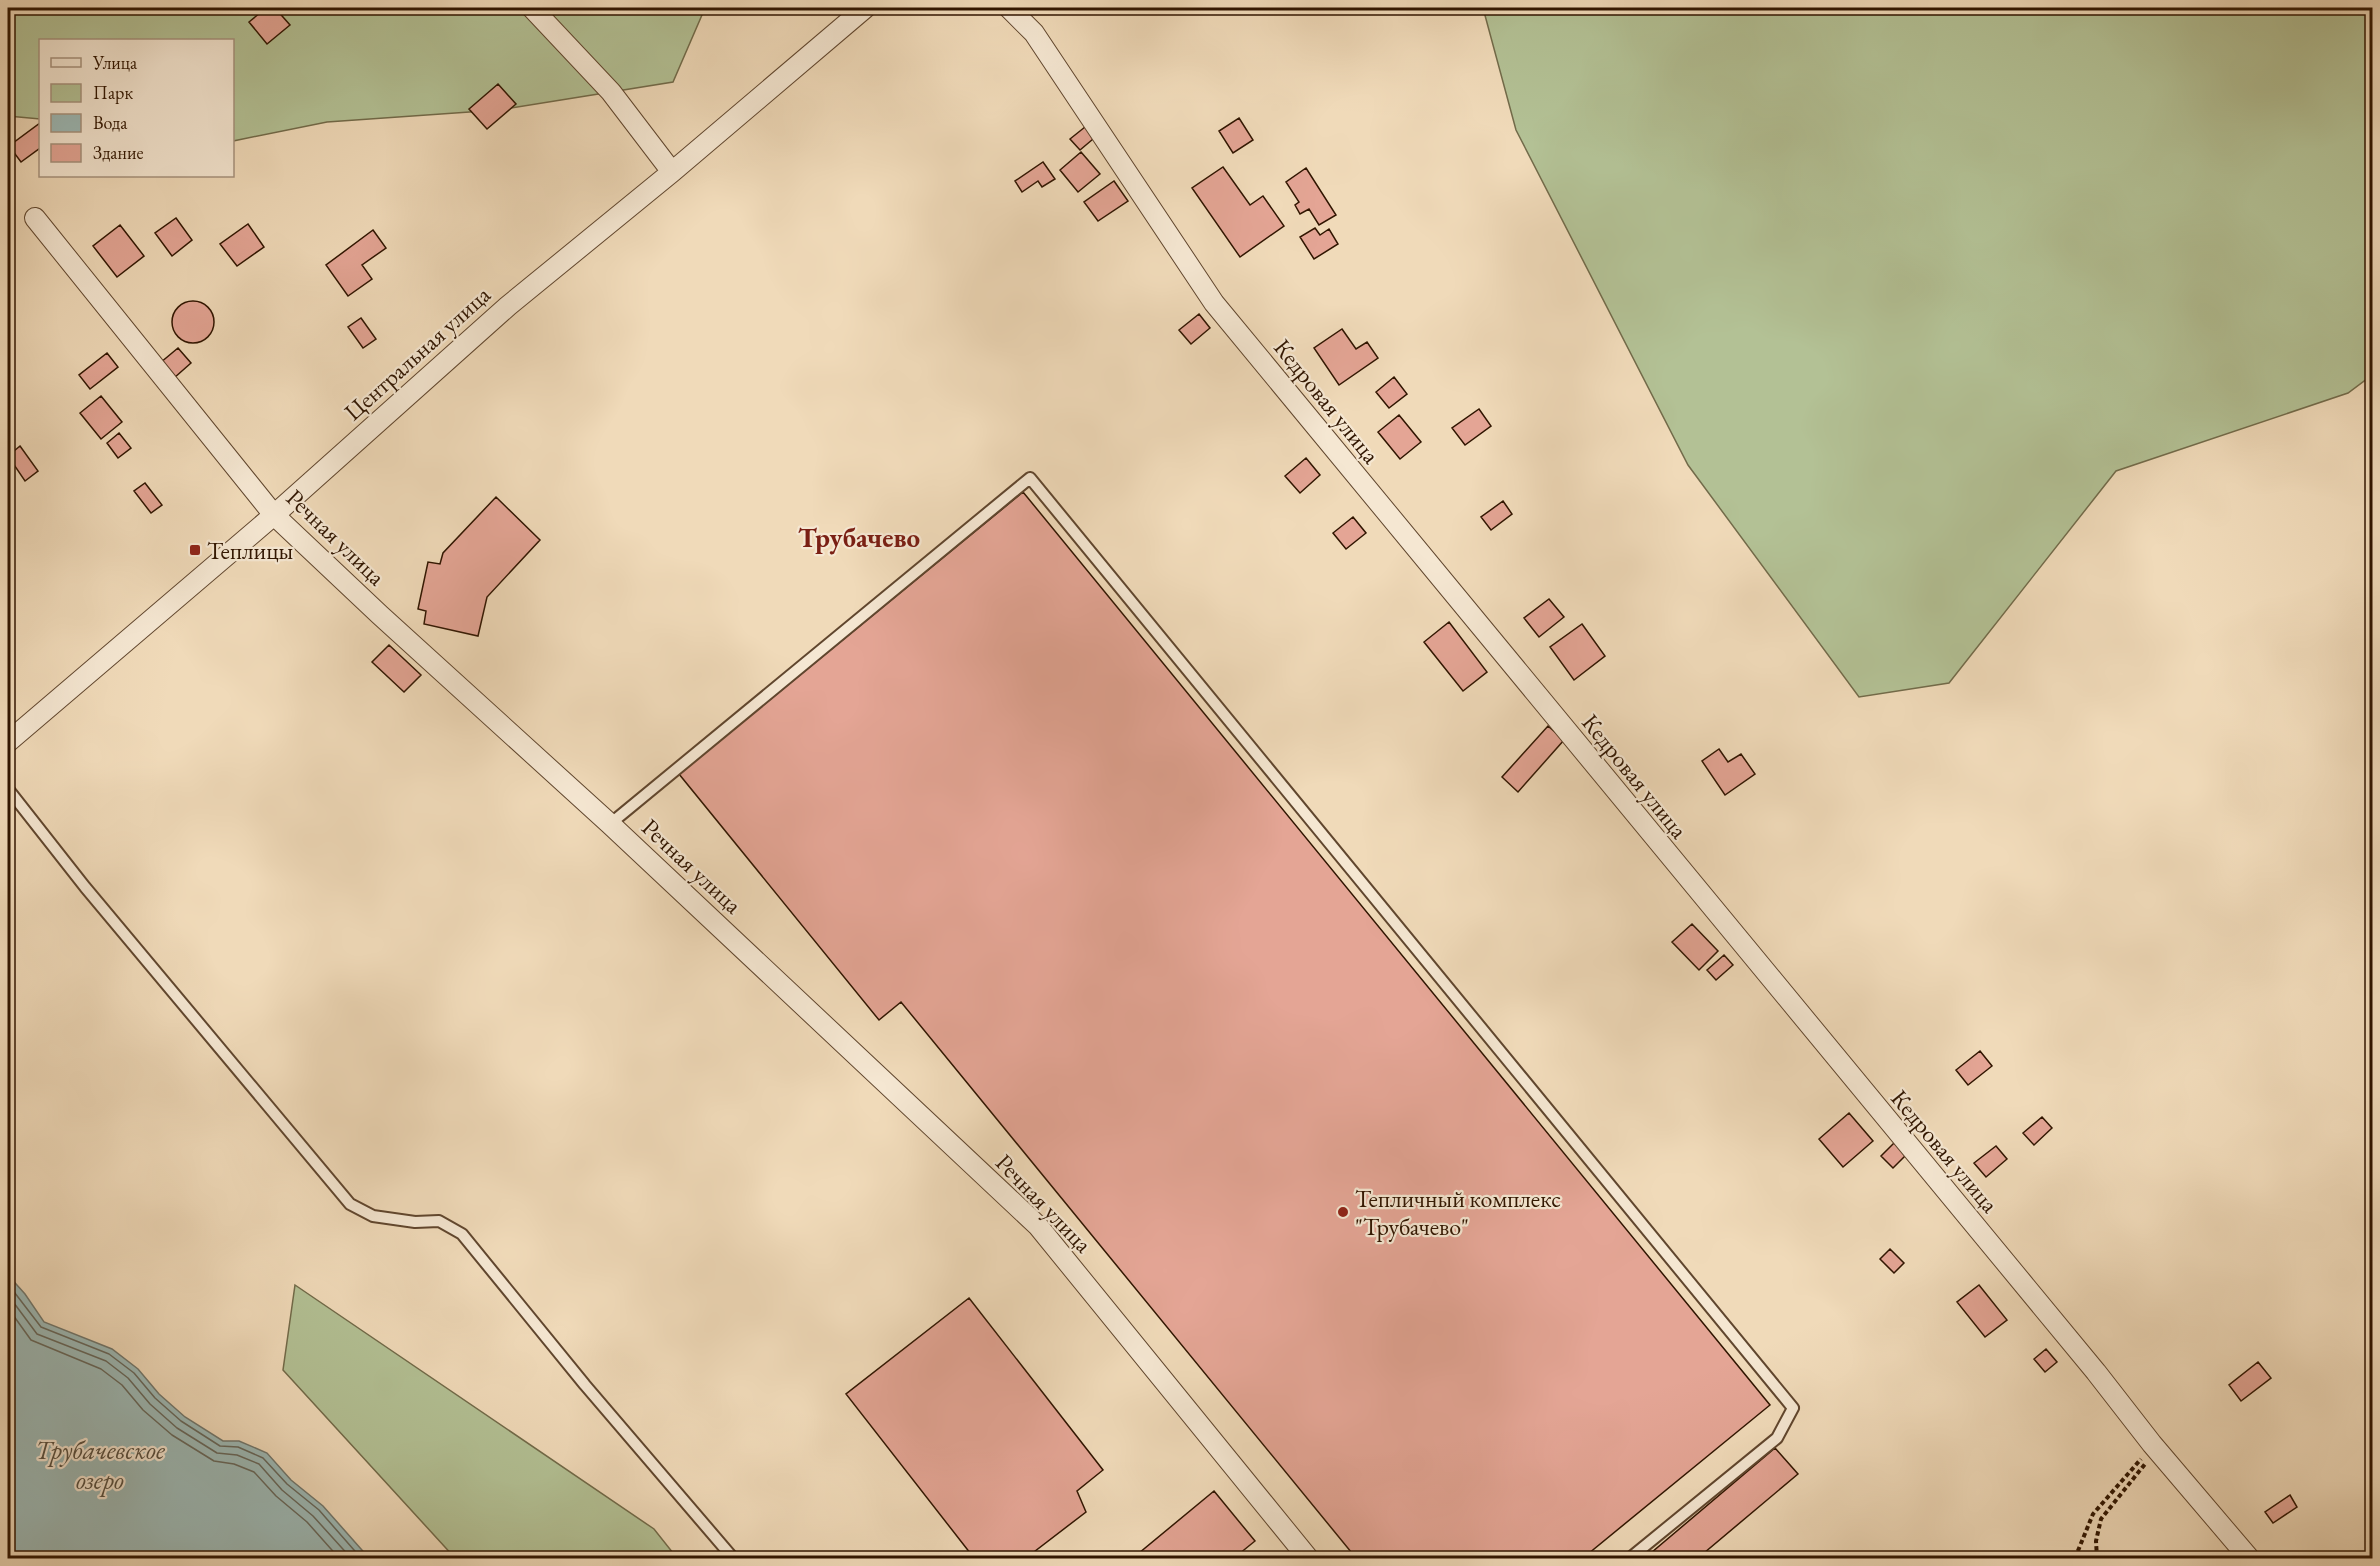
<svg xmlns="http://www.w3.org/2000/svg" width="2380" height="1566" font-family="'EB Garamond',serif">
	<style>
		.green { fill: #b3c195; stroke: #726b4a; stroke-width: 1.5 }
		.water { fill: #9cb9b6; stroke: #71776d; stroke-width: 1.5 }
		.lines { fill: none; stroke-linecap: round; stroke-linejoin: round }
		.shore { stroke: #66675b; stroke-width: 1.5 }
		.building { fill: #e4a595; stroke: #301500; stroke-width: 1.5 }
		.service-casing { stroke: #60462e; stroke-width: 14 }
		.minor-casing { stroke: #60462e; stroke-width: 22 }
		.path { stroke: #301500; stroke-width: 4; stroke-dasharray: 4.5 3; stroke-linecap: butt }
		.service { stroke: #f5e7d2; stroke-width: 10 }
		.minor { stroke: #f5e7d2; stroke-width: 20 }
		.poi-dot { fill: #8f2418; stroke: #f5e7d2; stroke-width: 2 }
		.labels { text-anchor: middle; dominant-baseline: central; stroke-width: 4.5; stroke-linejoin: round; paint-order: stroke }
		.street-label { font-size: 24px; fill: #301500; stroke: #f5e7d2 }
		.poi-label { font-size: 24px; fill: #301500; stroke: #f5e7d2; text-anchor: start }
		.water-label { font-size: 26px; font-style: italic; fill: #564e40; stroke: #f5e7d2 }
		.quarter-label { font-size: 27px; font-weight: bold; fill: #7a1f14; stroke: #f5e7d2 }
	</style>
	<rect width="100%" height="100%" fill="#f0dab9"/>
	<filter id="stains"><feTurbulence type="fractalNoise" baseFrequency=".00333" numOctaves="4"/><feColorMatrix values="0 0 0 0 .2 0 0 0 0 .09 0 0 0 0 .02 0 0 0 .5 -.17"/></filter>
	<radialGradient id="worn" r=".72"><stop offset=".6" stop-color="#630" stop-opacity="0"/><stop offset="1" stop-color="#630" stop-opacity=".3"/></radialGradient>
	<!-- green -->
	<path class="green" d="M8,8H705L673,82L498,110L327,122L233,141L232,40H40V119L8,116Z
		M1483,8H2372V375L2348,393L2116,471L1949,683L1859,697L1688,465L1516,130Z
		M295,1285L654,1529L677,1558H455L283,1370Z"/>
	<!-- water -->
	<path class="water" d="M8,1275L25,1294L44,1322L112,1349L138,1369L159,1394L185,1417L223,1441H239L267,1453L291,1480L323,1506L369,1558H8Z"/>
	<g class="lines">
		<!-- shore -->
		<path class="shore" d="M8,1284L41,1327L109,1354L134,1373L155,1398L181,1421L220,1446L238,1447L263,1458L287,1484L319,1510L361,1558
			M8,1295L37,1334L106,1361L128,1378L150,1404L177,1428L217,1453L237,1455L259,1464L282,1490L313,1516L351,1558
			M8,1308L31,1340L101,1369L122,1385L143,1410L172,1435L214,1461L234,1464L254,1472L276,1496L307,1522L339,1558"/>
	</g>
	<!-- building -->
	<path class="building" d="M266,8H275L290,25L267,44L249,22Z
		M498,84L516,104L487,129L469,109Z
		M1239,118L1253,140L1233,153L1219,131Z
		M40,123V148L21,162L9,146Z
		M1090,123L1099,134L1080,150L1070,139Z
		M1081,152L1100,174L1078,192L1060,170Z
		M1043,162L1055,179L1042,187L1038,181L1022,192L1015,181Z
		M1223,167L1250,205L1263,196L1284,226L1240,257L1192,188Z
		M1306,168L1336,215L1319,225L1309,209L1300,214L1295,205L1299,202L1286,182Z
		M1114,181L1128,201L1098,221L1084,202Z
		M176,218L192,240L172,256L155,233Z
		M248,224L264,247L237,266L220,244Z
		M120,225L144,256L117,277L93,246Z
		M1315,228L1320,235L1329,229L1338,244L1314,259L1300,237Z
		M373,230L386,248L362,265L372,279L348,296L326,265Z
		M172 322a21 21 0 1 1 42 0a21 21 0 1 1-42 0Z
		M1199,314L1210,328L1191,344L1179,330Z
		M361,318L376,339L363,348L348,327Z
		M1342,329L1356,349L1367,342L1378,358L1339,385L1314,348Z
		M178,348L191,363L174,378L160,363Z
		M107,353L118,367L90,389L79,375Z
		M1394,377L1407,394L1389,408L1376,392Z
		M101,396L122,422L101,439L80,413Z
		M1479,409L1491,426L1465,445L1452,428Z
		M1399,415L1421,442L1400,459L1378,432Z
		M119,433L131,448L118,458L107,443Z
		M20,446L38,471L25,481L8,456Z
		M1306,458L1320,475L1300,493L1285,476Z
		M145,483L162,505L151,513L134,491Z
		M1023,492L1770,1405L1583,1558H1356L901,1002L879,1020L679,774Z
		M496,497L540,540L487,597L478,636L424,624L426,611L418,609L428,562L440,564L443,553Z
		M1503,501L1512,514L1491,530L1481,517Z
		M1353,517L1366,533L1346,549L1333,533Z
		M1549,599L1564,617L1539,637L1524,618Z
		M1449,622L1487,672L1463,691L1424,642Z
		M1582,624L1605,656L1574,680L1550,647Z
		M389,645L421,675L404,692L372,662Z
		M1548,726L1564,740L1518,792L1502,777Z
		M1719,749L1728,762L1741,754L1755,774L1725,795L1702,761Z
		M1692,924L1718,951L1699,970L1672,942Z
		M1724,955L1733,965L1716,980L1707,970Z
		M1980,1051L1992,1066L1968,1085L1956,1070Z
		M1849,1113L1873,1141L1843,1167L1819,1139Z
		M2042,1117L2052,1128L2034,1145L2023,1133Z
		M1894,1143L1906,1155L1893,1168L1881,1156Z
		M1996,1146L2007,1159L1986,1177L1974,1163Z
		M1890,1249L1904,1263L1894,1273L1880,1259Z
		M1979,1285L2007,1320L1985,1337L1957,1302Z
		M969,1298L1103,1470L1077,1491L1086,1512L1026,1558H974L846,1394Z
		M2046,1349L2057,1362L2045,1372L2034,1359Z
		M2258,1362L2271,1378L2241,1401L2229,1385Z
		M1775,1448L1798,1474L1698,1558H1645Z
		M1214,1491L1255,1541L1234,1558H1133Z
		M2290,1495L2297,1507L2273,1523L2265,1512Z"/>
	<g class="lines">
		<defs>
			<path id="service" d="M8,789L85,887L350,1204L373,1216L415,1222L439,1221L462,1234L585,1385L733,1558
				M610,824L1030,478L1793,1408L1777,1438L1630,1558"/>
			<path id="minor" d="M532,8L611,92L672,172
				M1009,8L1034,33L1214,303L2096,1372L2152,1444L2249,1558
				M35,218L274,515L380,615L610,824L1038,1226L1308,1558
				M8,742L274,515L508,306L672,172L865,8"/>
		</defs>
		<!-- service casing -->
		<use href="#service" class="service-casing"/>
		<!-- minor casing -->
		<use href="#minor" class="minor-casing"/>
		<!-- path -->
		<path class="path" d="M2075,1558L2093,1514L2141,1459
			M2097,1558L2096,1541L2101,1519L2145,1464"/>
		<!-- service -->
		<use href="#service" class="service"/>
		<!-- minor -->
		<use href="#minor" class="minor"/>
	</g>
	<!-- markers -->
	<g class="poi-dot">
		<rect x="189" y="544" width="12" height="12" rx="3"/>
		<circle cx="1343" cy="1212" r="6"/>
	</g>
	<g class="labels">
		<!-- street labels -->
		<g class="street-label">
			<text transform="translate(417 353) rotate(-42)">Центральная улица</text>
			<text transform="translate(1327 401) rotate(51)">Кедровая улица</text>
			<text transform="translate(336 537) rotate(44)">Речная улица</text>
			<text transform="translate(1635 776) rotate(51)">Кедровая улица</text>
			<text transform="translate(692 866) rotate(43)">Речная улица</text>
			<text transform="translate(1945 1151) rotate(50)">Кедровая улица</text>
			<text transform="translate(1044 1203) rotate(46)">Речная улица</text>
		</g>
		<!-- poi labels -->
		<g class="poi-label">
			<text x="207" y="550">Теплицы</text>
			<text x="1355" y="1198">Тепличный комплекс<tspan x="1355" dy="28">"Трубачево"</tspan></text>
		</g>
		<!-- water labels -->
		<g class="water-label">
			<text x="100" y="1450">Трубачевское<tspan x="100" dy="30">озеро</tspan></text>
		</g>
		<!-- quarter labels -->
		<g class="quarter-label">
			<text x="859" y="537">Трубачево</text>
		</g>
	</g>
	<!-- margin -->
	<rect width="2380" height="1566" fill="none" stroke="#f0dab9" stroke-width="30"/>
	<rect x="9" y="9" width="2362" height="1548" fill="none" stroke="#301500" stroke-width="3"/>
	<rect x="15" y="15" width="2350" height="1536" fill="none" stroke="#301500" stroke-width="1.5"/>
	<!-- legend -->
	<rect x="39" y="39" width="195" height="138" fill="#f5e7d2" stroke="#a6937e" stroke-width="1.5"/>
	<rect x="51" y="58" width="30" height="9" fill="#f5e7d2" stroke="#a6937e" stroke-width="1.5"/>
	<text x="93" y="69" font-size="18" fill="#301500">Улица</text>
	<rect x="51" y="84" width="30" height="18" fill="#b3c195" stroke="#a6937e" stroke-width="1.5"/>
	<text x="93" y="99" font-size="18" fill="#301500">Парк</text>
	<rect x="51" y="114" width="30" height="18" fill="#9cb9b6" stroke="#a6937e" stroke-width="1.5"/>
	<text x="93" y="129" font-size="18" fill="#301500">Вода</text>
	<rect x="51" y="144" width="30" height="18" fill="#e4a595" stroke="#a6937e" stroke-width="1.5"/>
	<text x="93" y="159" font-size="18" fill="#301500">Здание</text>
	<rect width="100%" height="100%" filter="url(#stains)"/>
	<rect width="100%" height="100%" fill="url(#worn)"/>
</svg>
